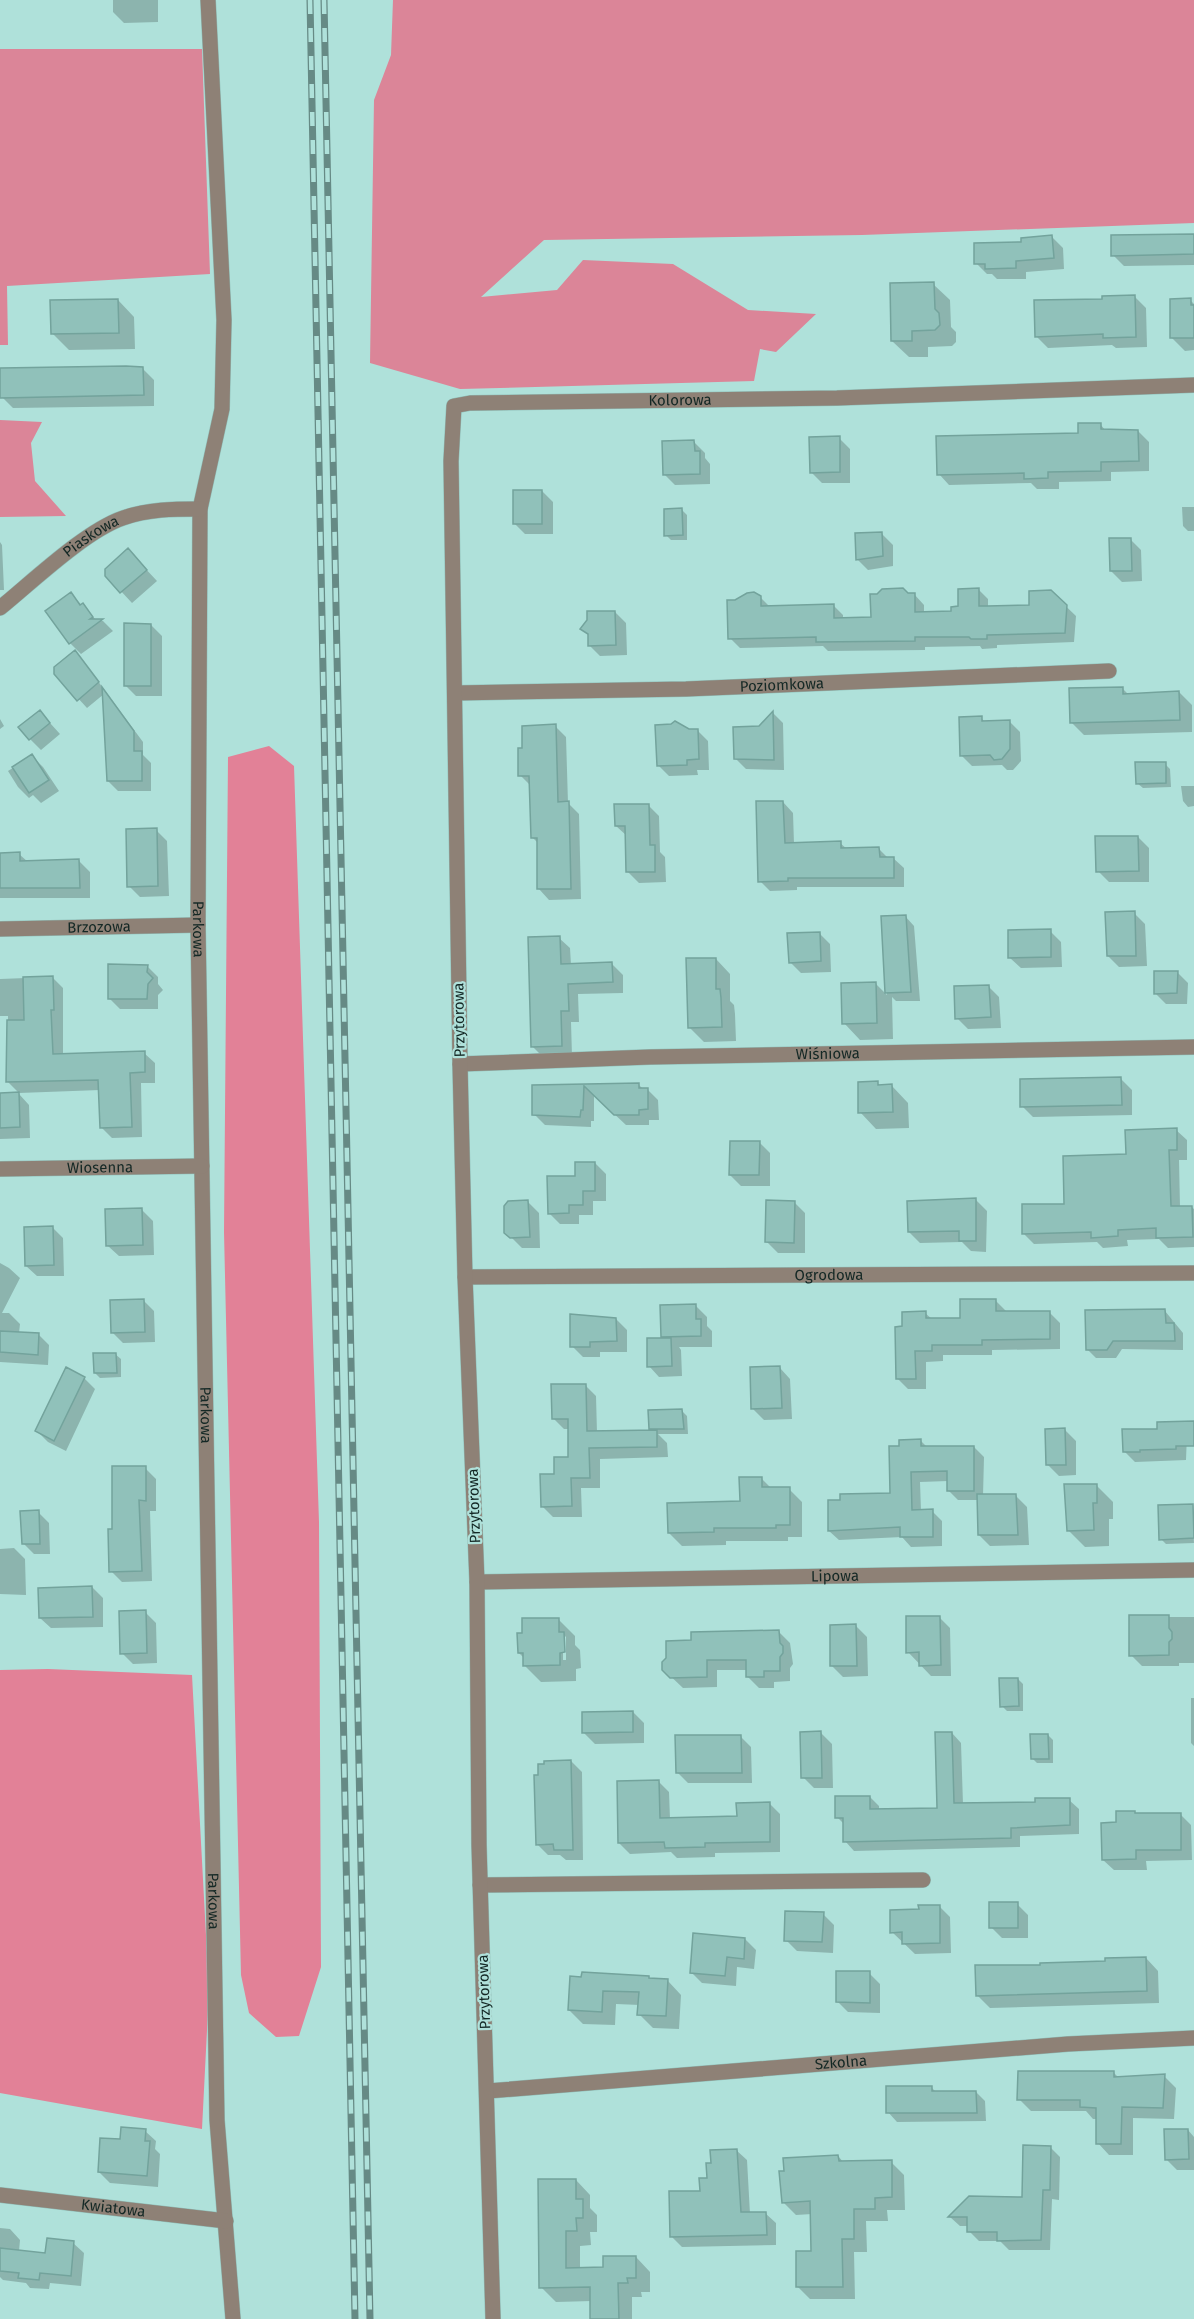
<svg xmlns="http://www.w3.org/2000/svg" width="1194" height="2319" font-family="'Fira Sans',sans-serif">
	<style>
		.green { fill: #db8598 }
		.forest { fill: #e28197 }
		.shadow { fill: #0003; fill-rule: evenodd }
		.building { fill: #90c1ba; stroke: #73a39c; stroke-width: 1.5 }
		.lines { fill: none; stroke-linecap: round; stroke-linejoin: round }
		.minor-casing { stroke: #90bcb6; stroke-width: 16 }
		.minor { stroke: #8e8176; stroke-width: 15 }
		.rail-casing { stroke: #668a85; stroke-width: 7 }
		.rail { stroke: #afe1da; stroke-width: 4.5; stroke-dasharray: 14; stroke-linecap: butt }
		.labels { text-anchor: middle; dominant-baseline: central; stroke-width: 4.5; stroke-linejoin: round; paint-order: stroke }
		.street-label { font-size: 15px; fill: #142825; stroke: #afe1da }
	</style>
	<rect width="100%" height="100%" fill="#afe1da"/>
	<!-- green -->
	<path class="green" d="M393,0H1194V223L862,235L544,240L481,297L557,290L583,260L673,264L748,310L816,314L776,352L760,349L754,381L460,389L370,363L374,100L391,55Z
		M0,49H202L210,274L7,286L8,345H0Z
		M0,420L42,422L31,443L35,481L66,516L0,517Z"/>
	<!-- forest -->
	<path class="forest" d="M269,746L294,766L319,1522L321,1967L299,2036L276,2037L249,2013L241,1975L224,1232L228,757Z
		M48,1669L192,1675L209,1991L202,2129L0,2093V1670Z"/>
	<!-- shadow -->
	<path class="shadow" d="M113,0H158V22L124,23L113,12Z
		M1194,235V265L1124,266L1113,255Z
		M1052,237L1063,248L1064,269L1026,272V279H997L992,274H987L976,263L1023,243Z
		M933,284L950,300L951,327L956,332V342L952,346L928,347V357H909L892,341Z
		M1135,297L1146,308L1147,347L1116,348L1112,345L1048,348L1037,337L1104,300Z
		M118,300L134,317L135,349L69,350L52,333Z
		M1190,300L1194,304V350L1185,351L1172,338Z
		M143,369L154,380V406L13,408L2,397Z
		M1100,424L1106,431H1138L1149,442V471L1111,472V481L1059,482V489H1037L1031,483L949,485L939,474L1080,435Z
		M839,438L850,449V483H822L811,472Z
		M694,442L705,453V458L710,464V484L675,485L664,474Z
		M542,491L553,502V534H525L514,523Z
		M1182,507H1194V531H1188L1183,526Z
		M682,510L687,515V540H671L666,535Z
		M882,534L893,545V566L868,570L857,559Z
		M1130,539L1141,550L1142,581L1122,582L1111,571Z
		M0,542L2,545L4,590H0Z
		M128,550L157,581L132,603L106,575Z
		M978,589L988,599V607L1031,606L1050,591L1076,616L1074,642L997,645V648L982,649L980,646L925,647V650L828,651L823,646L740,648L730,638L760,597L770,607L833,605L843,615V619L872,618L908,595L914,594L924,605V613L952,612L960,608Z
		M71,594L97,621H103L113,631L81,654L70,643L47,612Z
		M615,612L626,623L627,655L600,656L589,645V636L582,629Z
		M151,625L162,636V696H136L125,685Z
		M75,652L83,661L143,742V755L151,763V791H118L108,781L104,694L87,708L56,674Z
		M1122,688L1129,695L1179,692L1192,705V732L1084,735L1071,722Z
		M40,712L60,734L41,750L30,739Z
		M773,713L783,723L784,770L746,769L735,758Z
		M981,718L985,722L1009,721L1020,732L1021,761L1013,770H1007L1002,765L972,766L961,755Z
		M0,719L4,726L0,729Z
		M555,726L566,737L568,803L579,814L581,899L549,900L539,889L538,843L532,837L531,786L520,775L524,750Z
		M689,730H697L708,741L709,770H697L698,775L669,776L658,765Z
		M32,756L43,767L59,791L41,803L33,795L29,798L18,787L8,771Z
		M1165,764L1170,769L1171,787L1143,788L1137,783Z
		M1181,786H1194V806L1188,807L1183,801Z
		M783,802L793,813L794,844L840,843L847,849H879L888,858H893L904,868V887H797V890L770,891L760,881Z
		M648,805L659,816L660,852L665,857L666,882L639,883L628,872L627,836L616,826Z
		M156,830L167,841L169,896L140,897L129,886Z
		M1138,837L1149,848V882H1109L1098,871Z
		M0,854H19L28,862L79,861L90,872V898H0Z
		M1134,913L1145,924L1147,966L1119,967L1108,956Z
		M905,916L914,926L920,1001H896L892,997L893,1039L860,1040L844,1023L876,984L887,995L882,918Z
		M1050,931L1061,942L1062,967L1021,968L1010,958Z
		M819,933L830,944L831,972L801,973L790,962Z
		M559,938L570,948L571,965L612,964L623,975V993L578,994L579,1022H571L572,1056L543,1057L532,1046Z
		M716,959L730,974V1001L734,1005L735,1014L736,1041L704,1042L690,1028Z
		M147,966L158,977V984L163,990L158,995V1009H120L109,998Z
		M1177,972L1188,983L1187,1004H1166L1155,993Z
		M52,977L63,988V1055L144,1053L155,1063V1083H141L142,1137L112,1138L101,1127L100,1090L19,1093L8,1082V1016H0V979Z
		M988,986L999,997L1001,1028L968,1029L957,1018Z
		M1121,1079L1132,1090V1115L1033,1117L1022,1106Z
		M877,1083L881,1086H892L908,1103L909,1128L876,1129L860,1112Z
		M638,1084L643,1089H647L658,1100L659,1120H649V1125H626L594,1095V1121H591V1127L545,1125L534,1114V1087Z
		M0,1094H19L29,1105L30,1138L0,1139Z
		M1176,1130L1187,1140V1160H1179L1180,1207H1191L1194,1209V1247L1168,1248L1159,1239L1127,1240L1128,1246L1103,1248L1097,1242L1034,1244L1024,1234L1065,1206L1127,1156Z
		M759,1142L770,1153V1186H741L730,1175Z
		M595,1163L606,1174V1201H593V1215H579V1224H560L549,1213L577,1177Z
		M976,1200L987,1211L986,1252L971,1251L962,1242L920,1243L909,1232Z
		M528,1202L539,1213L540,1248H522L506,1232Z
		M794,1202L805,1213V1253H778L767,1242Z
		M142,1210L153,1221L154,1255L119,1256L108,1246Z
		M52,1227L63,1238L64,1276H37L26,1266Z
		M0,1263L9,1268L20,1278L2,1313H9L20,1324L19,1333L39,1335L49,1345L48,1365L0,1362Z
		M143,1300L154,1311L155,1342L123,1343L112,1332Z
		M995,1300L1006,1311L1049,1312L1060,1323V1349L992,1350V1355H943V1361L926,1362V1389H908L897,1378L903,1328L925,1313L932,1319L962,1320Z
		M696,1306L707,1317V1326L712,1331V1347H679L681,1350L682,1376L659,1377L649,1366L665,1339L662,1336Z
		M1165,1311L1183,1333V1350L1122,1349L1116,1358H1096L1087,1349Z
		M616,1319L627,1330V1352H600V1357H583L572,1346Z
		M115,1354L121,1359V1377L100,1378L95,1373Z
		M780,1368L790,1379L792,1419L764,1420L753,1409Z
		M84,1378L95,1389L66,1451L48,1442L37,1431Z
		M585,1385L596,1396L597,1433L653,1432L650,1429L682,1411L687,1416L688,1434H658L667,1443L668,1457L600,1459V1488H581L582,1517H553L542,1506L556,1475L570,1458V1429H564L553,1418Z
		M1065,1430L1076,1441V1475L1059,1476L1048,1465Z
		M1158,1431L1187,1434L1186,1460L1135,1462L1124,1451Z
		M921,1441L927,1447H974L984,1457L983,1496H1016L1027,1507L1029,1545L990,1546L979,1535V1500H958L948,1490V1481L920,1482L921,1511H932L942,1521V1546L911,1547L902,1537L839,1540L829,1531L891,1494L901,1448Z
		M145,1468L156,1479V1511H150L152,1581L122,1582L111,1571L113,1530Z
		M761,1478L772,1489H789L802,1502V1537H788V1541H726V1545L682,1546L669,1533L741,1503Z
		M1096,1485L1113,1502V1519H1109V1546L1085,1547L1068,1530Z
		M1192,1506L1194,1543L1166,1544L1161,1539Z
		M38,1512L49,1523L50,1554H34L23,1543Z
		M14,1548L25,1559L26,1595L0,1594V1549Z
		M92,1587L103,1598V1627L51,1628L40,1618Z
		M145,1612L156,1623L157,1663L133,1664L122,1653Z
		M939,1617L950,1628L951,1676H931L908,1652Z
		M1131,1617H1194V1663H1179V1666H1142L1131,1655Z
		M558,1619L575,1636V1645L580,1650L581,1668L576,1669V1681L541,1682L524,1665V1658L519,1653ZM563,1634L566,1637V1660H563Z
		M856,1626L867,1637L868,1676L843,1677L832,1666Z
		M779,1632L790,1643L793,1664L790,1668V1681L774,1682V1688H759L748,1677V1670H717V1687L683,1688L664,1670Z
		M1018,1679L1023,1684V1711H1007L1002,1706Z
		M1191,1698H1194V1746L1191,1743Z
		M633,1712L644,1723V1743L595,1744L584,1733Z
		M821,1733L832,1744L833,1788H814L803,1777Z
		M952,1733L961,1743L963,1804H1037L1069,1800L1079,1809V1834L1020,1836V1847L854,1851L845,1841V1825L837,1817L870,1797L879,1806V1810L939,1809Z
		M1048,1735L1053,1740V1763H1037L1032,1758Z
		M740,1736L751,1747L752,1783H688L677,1772Z
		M571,1761L582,1772L583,1860H566L560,1855H548L537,1844Z
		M658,1781L669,1792L670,1819L738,1818L769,1803L780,1814V1852L715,1853V1857L677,1858L671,1852L630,1854L619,1843Z
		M1134,1812L1137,1815L1180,1814L1191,1825L1192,1860L1146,1861L1147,1870H1114L1103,1860L1118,1824Z
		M1017,1904L1028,1915V1938H1002L991,1927Z
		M939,1906L950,1917L951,1953L915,1954L892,1932Z
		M823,1914L834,1925L833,1953L797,1951L786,1940Z
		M745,1939L756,1950L754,1969L737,1967L736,1986L702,1983L691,1972Z
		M1146,1958L1158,1971L1159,2003L990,2008L977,1995L1041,1967Z
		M869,1973L880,1984V2013L848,2012L837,2001Z
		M571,1978L668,1981L681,1995L679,2029L653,2028L639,2014L640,2005L616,2004L615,2025L583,2024L569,2010Z
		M1114,2073L1119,2078L1164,2076L1176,2088L1174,2119L1133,2118V2155H1109L1098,2143V2119H1093L1086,2111H1031L1019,2099Z
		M932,2088L937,2093L976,2092L985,2101L986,2121L897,2122L888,2112Z
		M1188,2130L1194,2137V2170H1177L1166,2159Z
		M145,2131L156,2141L155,2149L160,2154L158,2187L110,2183L99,2172L122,2141Z
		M1050,2147L1060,2157L1059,2200L1052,2199L1050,2250H1009L1000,2241H979L969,2231V2226H960L950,2217L1023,2198Z
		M736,2150L747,2160L750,2214L765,2213L776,2223V2245L682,2247L672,2237L709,2179Z
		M838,2156L844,2163L891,2162L904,2175L905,2210H887L888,2221H866L867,2252H854L855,2299H810L797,2286L812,2252V2214L796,2215L783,2202Z
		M576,2180L590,2195V2208L597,2215V2232H590L591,2245L580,2246V2269H604L636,2257L650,2272V2292H641L642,2297H632V2319H592V2301L556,2302L541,2287Z
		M0,2228L10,2229L20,2240L19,2251L47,2254L73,2243L84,2253L81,2286L50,2283L49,2289L30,2288L26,2283L3,2280L0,2277Z"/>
	<!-- building -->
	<path class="building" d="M1194,234V254L1111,256V235Z
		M1052,235L1054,258L1016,261V268L985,269V264H974V243L1021,242V238Z
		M934,282L935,309L939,313L940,325L935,330L912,331V341H891L890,283Z
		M1135,295L1136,337L1103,338V334L1035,337L1034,300L1102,299V296Z
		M1191,298V305H1194V338H1170V299Z
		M118,299L119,333L51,334L50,300Z
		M126,366L143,367L144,395L0,398V368Z
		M1078,423H1101V429L1138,430L1139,461L1101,462V471L1048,472V478L1024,479V473L937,475L936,436L1078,433Z
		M840,436V472L810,473L809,437Z
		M694,440L695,451H700V474L663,475L662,441Z
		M513,490H542V524H513Z
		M682,508L683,535L664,536V509Z
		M882,532L883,556L856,560L855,533Z
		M1109,538H1131L1132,571H1110Z
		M128,548L147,570L120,593L105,576V569Z
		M903,588L908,593H915V612L951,611V607L958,606V589L979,588V606H987L1029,605V591L1051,590L1067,605L1065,633L987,635V639H971L969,637H915V641L816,642V637L728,639L727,600H735L747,593L754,592L761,596V606L834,604V618L871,617L870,594H877L882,589Z
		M71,592L80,605L83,603L93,617L90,619H103L69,644L45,611Z
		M587,611H615L616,645L588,646V634L580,629L587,620Z
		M124,623L151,624V686H124Z
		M75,650L99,682L77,701L54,674V667Z
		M102,687L134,731V751H142V781H107Z
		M1123,687V694L1179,691L1180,720L1070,723L1069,688Z
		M40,710L50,723L29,740L18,727Z
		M773,711L774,760L734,759L733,727L759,726Z
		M982,716V721L1010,720V749L1002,759L994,760L990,755L960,756L959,717Z
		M675,721L689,729H698L699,759L687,760V765L657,766L655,725L671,724Z
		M556,724L558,802L569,801L571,889H537V838H531L529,776H518V748H522V726Z
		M32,754L49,780L29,793L12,767Z
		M1135,762H1166V783L1136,784Z
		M756,801H783L785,843L841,841V848L879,847L880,857H894V878H788V881L758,882Z
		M614,804H649L650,845H655V872H626L625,826H615Z
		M157,828L158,886L127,887L126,829Z
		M1095,836H1138L1139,871L1096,872Z
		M20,852V861L79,859L80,888H0V853Z
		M1135,911L1136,956H1107L1105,912Z
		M906,915L911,992L885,993L881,916Z
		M1051,929V957L1008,958V930Z
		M820,932L821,961L789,963L787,933Z
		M560,936L561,964L612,962L613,982L568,984L569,1011H561L562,1046L531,1047L528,937Z
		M686,958H716V989H720L721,998L722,1027L688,1028Z
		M108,964L148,965L147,972L153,978L148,984L147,999H108Z
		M1154,971H1178L1177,993L1154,994Z
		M53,976L54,1010H51L53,1054L145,1051V1072L130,1073L132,1127L100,1128L98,1080L6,1082L7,1020H24L23,977Z
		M876,982L877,1023L842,1024L841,983Z
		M989,985L991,1017L955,1019L954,986Z
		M1121,1077L1122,1105L1020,1107V1079Z
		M878,1081V1085L892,1084L893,1112L858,1113V1082Z
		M639,1083V1088H648V1109L639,1110V1115H614L584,1086L583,1110H581L580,1117L532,1115V1085Z
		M19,1092L20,1127L0,1128V1093Z
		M1177,1128V1150H1169L1171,1206H1192L1193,1237L1156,1238V1228L1118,1230V1236L1091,1238V1232L1022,1234V1204H1064L1063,1156L1126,1154L1125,1130Z
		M730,1141H760L759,1175H729Z
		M575,1162H595V1191H583V1205H569V1213L548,1214L547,1176H575Z
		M976,1198V1241H959V1231L908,1232L907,1201Z
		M528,1200L530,1237L510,1238L504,1233V1206L508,1201Z
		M766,1200L795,1201L794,1243L765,1242Z
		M142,1208L143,1245L106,1246L105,1209Z
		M53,1226L54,1265L25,1266L24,1227Z
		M144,1299L145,1332L111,1333L110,1300Z
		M960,1299H996V1311H1050V1339L982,1340V1345H932V1351H915L916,1379H896L895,1327L902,1326V1312L926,1311V1318H960Z
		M696,1304V1319H701V1336L661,1337L660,1305Z
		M1165,1309L1166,1323H1174L1175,1341H1113L1107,1350H1086L1085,1310Z
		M570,1314L616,1318L617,1341L590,1342V1347H570Z
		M0,1331L39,1333L38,1355L0,1352Z
		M647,1338H671L672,1366L647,1367Z
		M93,1353H116L117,1373H94Z
		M780,1366L782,1408L751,1409L750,1367Z
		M66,1367L85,1377L54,1441L35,1431Z
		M551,1384H586L587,1431L657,1430V1447L589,1448L590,1478H571L572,1506L541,1507L540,1474H554V1457H568V1419H552Z
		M682,1409L684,1429H649L648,1410Z
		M1194,1421V1446H1176V1449L1140,1450V1452H1123L1122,1429H1157V1422Z
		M1065,1428L1066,1465H1046L1045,1429Z
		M921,1439V1446H974V1491H947V1471L911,1472L912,1510L933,1509V1537H900V1527L828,1531V1500H840V1494L890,1493L889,1446H899V1440Z
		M112,1466H146V1501L139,1500L142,1571L109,1572L108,1529H112Z
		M739,1477H762V1487H790V1525H776V1528H714V1532L668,1533L667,1503L740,1501Z
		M1064,1484H1097V1503H1093L1094,1530L1067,1531Z
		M977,1494H1016L1018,1535H978Z
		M1193,1504L1194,1538L1159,1540L1158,1505Z
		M39,1510L40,1544H22L20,1511Z
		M92,1586L93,1617L39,1618L38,1588Z
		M146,1610L147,1653L120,1654L119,1611Z
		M1129,1615H1169V1628L1172,1632V1639L1169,1642V1655L1129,1656Z
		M906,1616H940L941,1665L919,1666V1652L906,1653Z
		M522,1618H559V1632H564L565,1652L560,1653V1665L523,1666V1653H518L517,1633H522Z
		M856,1624L857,1666H830V1625Z
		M779,1630L780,1643L783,1646V1653L780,1657V1671H764V1677H746V1660H707V1677L670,1678L662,1670V1662L666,1658V1641L691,1640V1632Z
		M999,1678H1018L1019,1706L1000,1707Z
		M633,1711V1732L582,1733V1712Z
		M821,1731L822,1778H801L800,1732Z
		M935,1732H952L954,1803L1035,1802V1798H1070V1825L1011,1828V1838L843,1842V1818H835V1796H870V1809L937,1808Z
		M1030,1734H1048L1049,1759H1031Z
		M675,1735H741L742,1773H676Z
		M571,1760L573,1850H554L553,1844L536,1845L534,1775H538V1764H544V1761Z
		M659,1780L660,1818L737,1816L736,1803L770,1802V1842L705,1843V1847L665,1848L664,1842L618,1843L617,1781Z
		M1116,1811H1135V1813H1181V1850H1136V1859L1102,1860L1101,1823L1116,1822Z
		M989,1902H1018V1928H989Z
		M918,1905H940V1943L902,1944V1932L890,1933V1910L919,1909Z
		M785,1911L824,1912L822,1942L784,1941Z
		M693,1933L745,1938L744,1959L727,1957L725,1976L690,1973Z
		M1146,1957L1147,1991L976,1996L975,1965H1040V1963L1105,1961V1958Z
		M836,1971H870V2003L836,2002Z
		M582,1972L649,1976V1978L668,1979L666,2016L637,2015L639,1992L603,1991L602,2012L568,2010L570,1976L581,1977Z
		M1018,2071H1114V2077L1165,2074L1163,2108L1122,2107L1121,2144H1096V2108L1080,2107V2100H1017Z
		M886,2086H932V2091H976L977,2113H886Z
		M121,2127L146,2129L145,2141H150L147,2176L98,2172L100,2138L120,2139Z
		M1164,2129H1188L1189,2159L1165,2160Z
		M1023,2145L1051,2146L1050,2190H1043L1041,2240L997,2241V2232H967V2217H948L969,2196L1022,2197Z
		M737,2149L741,2212H766L767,2235L670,2237L669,2191H700L699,2178H707L706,2163H711L710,2150Z
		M838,2155L839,2161L892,2160V2197L875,2198V2209H854V2239H842L843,2287H796V2251H811L810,2201L782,2203L779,2171H784L783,2158Z
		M538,2179H576V2199H583V2218H576L577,2231H566V2268L603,2267V2256H636V2278H627L628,2283H618L619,2319H590V2287L539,2288Z
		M47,2238L74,2241L71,2276L40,2273L39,2280L18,2278L19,2273L0,2271V2248L45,2253Z"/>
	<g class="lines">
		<defs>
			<g id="minor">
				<path id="s1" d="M208,0L224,320L222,409L200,509L198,925L217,2120L233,2319"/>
				<path id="s2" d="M0,608C32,582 85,531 123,518C148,509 174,509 200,509"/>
				<path id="s3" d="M455,693L686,689L1109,671"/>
				<path id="s4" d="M0,929L198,925"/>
				<path id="s5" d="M460,1064L650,1057L1194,1047"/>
				<path id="s6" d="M0,1169L202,1166"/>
				<path id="s7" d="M465,1277L1194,1273"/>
				<path id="s8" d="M477,1582L1194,1570"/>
				<path d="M480,1885L923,1880"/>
				<path id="s9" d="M488,2091L1068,2044L1194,2038"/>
				<path id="s10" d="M0,2195L226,2221"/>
				<path id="s11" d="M493,2319L479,1845L477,1582L465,1277L460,1064L451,461L454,406L470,403L837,398L1194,385"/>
			</g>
		</defs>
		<!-- minor casing -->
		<use href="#minor" class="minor-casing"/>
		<!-- minor -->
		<use href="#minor" class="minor"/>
		<defs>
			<path id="rail" d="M310,0L355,2319
				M324,0L370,2319"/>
		</defs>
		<!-- rail casing -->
		<use href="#rail" class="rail-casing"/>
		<!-- rail -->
		<use href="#rail" class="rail"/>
	</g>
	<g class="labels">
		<!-- street labels -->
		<g class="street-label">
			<text stroke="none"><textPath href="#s11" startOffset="2140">Kolorowa</textPath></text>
			<text stroke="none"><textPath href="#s2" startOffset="116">Piaskowa</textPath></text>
			<text stroke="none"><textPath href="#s3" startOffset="327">Poziomkowa</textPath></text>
			<text stroke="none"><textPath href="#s4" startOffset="99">Brzozowa</textPath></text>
			<text stroke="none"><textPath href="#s1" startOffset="932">Parkowa</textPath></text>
			<text transform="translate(459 1020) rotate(-91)">Przytorowa</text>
			<text stroke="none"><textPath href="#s5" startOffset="368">Wiśniowa</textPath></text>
			<text stroke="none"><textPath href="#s6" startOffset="100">Wiosenna</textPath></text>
			<text stroke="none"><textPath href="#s7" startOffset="364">Ogrodowa</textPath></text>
			<text stroke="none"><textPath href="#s1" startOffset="1418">Parkowa</textPath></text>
			<text transform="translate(474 1506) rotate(-92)">Przytorowa</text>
			<text stroke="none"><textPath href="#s8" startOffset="358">Lipowa</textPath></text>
			<text stroke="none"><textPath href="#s1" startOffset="1904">Parkowa</textPath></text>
			<text transform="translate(484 1992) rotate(-92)">Przytorowa</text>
			<text stroke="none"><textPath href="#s9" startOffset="354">Szkolna</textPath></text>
			<text stroke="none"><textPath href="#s10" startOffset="114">Kwiatowa</textPath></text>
		</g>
	</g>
</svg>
